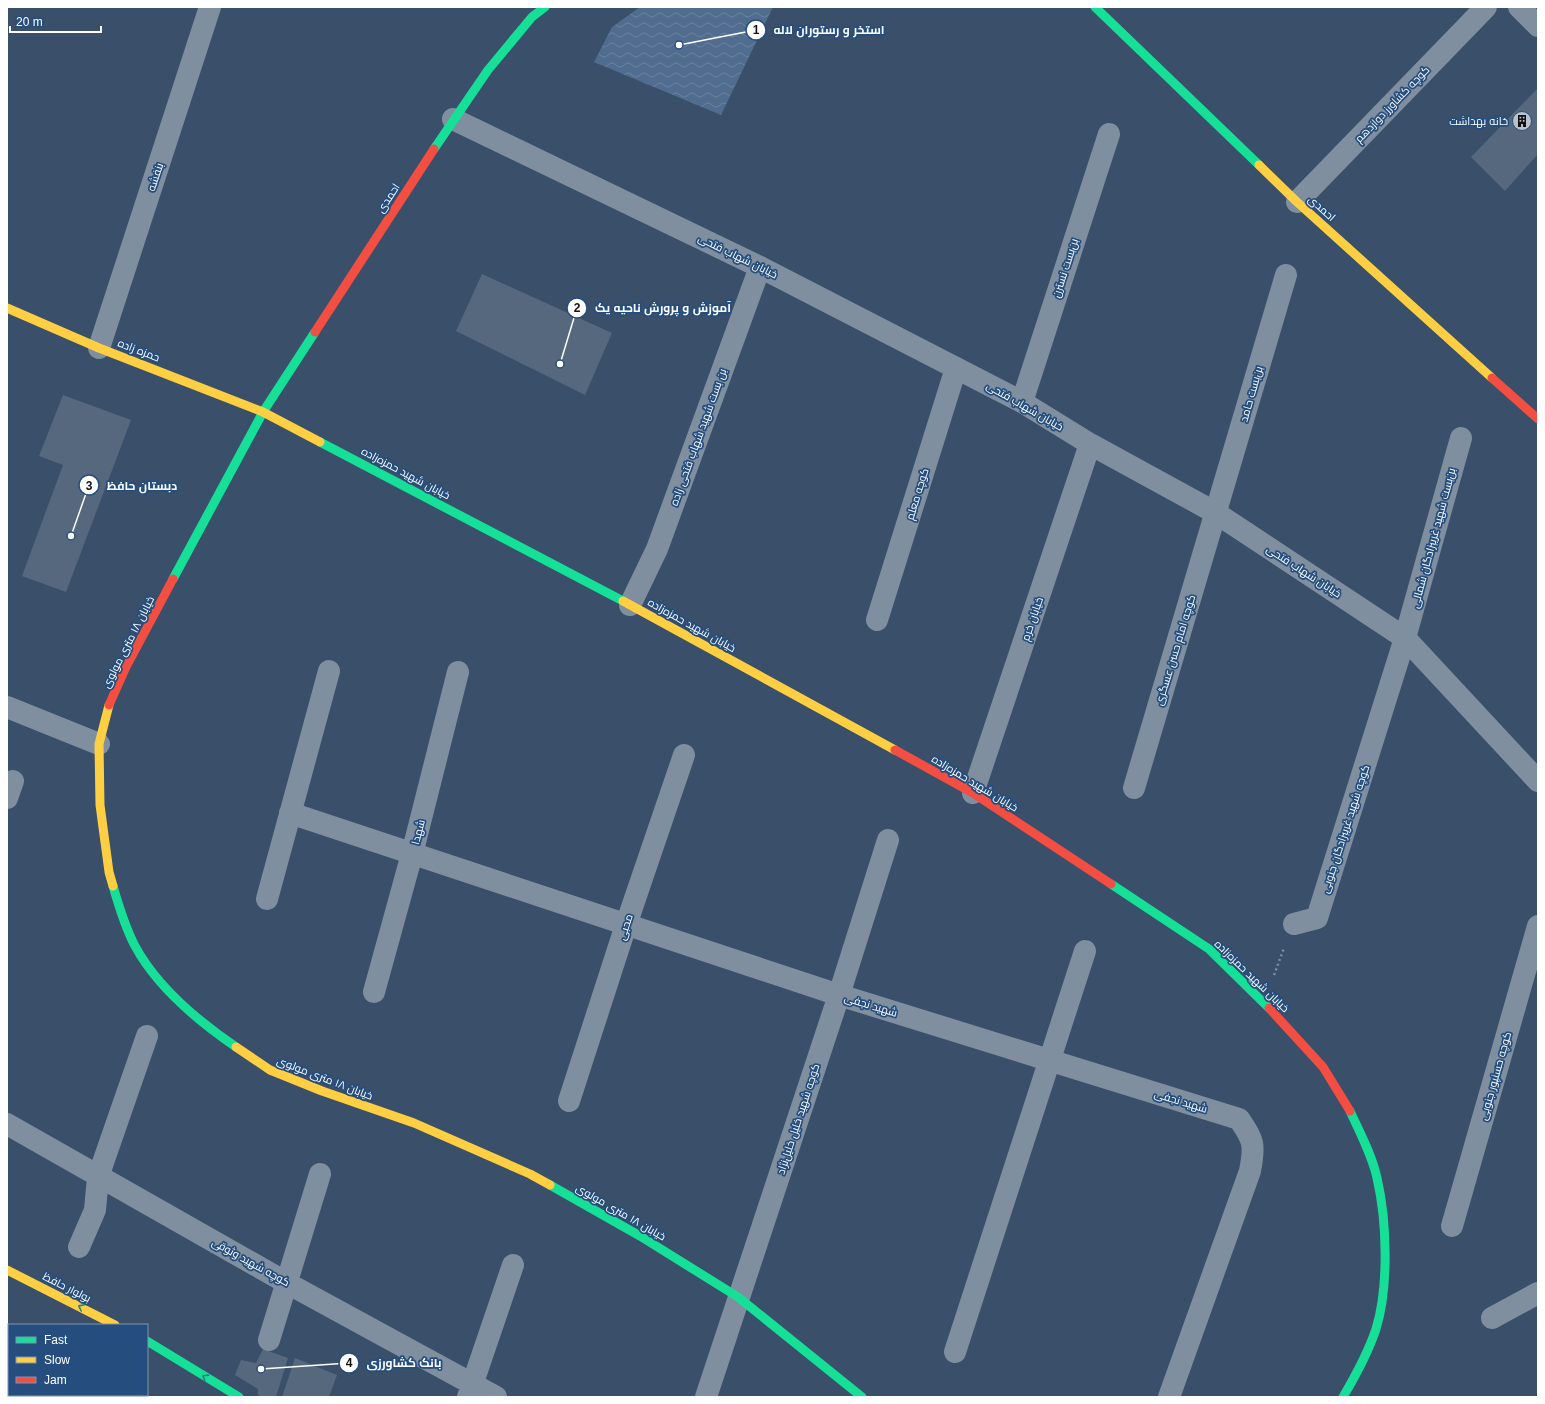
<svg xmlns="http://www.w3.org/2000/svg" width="1545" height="1404" font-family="Arial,Cairo,sans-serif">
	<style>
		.water { fill: url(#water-waves) }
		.building { fill: #56687d }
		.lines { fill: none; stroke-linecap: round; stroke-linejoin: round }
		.path { stroke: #7f8fa0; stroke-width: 2.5; stroke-dasharray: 2 3; stroke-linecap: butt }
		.street { stroke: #7f8fa0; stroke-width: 22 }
		.fast { stroke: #16e098; stroke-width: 9 }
		.slow { stroke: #ffcf43; stroke-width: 9 }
		.jam { stroke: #f24e42; stroke-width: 9 }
		.oneway { stroke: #208187 }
		.labels { text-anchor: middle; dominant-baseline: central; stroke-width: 3.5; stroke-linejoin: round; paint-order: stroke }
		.street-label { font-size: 11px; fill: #fff; stroke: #254e7e }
		.poi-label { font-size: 11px; fill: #fff; stroke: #254e7e; text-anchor: end }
		.leader { fill: none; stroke: #fff; stroke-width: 1.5 }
		.callout-dot { fill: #fff; stroke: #254e7e; stroke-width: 1.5 }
		.mark-label { font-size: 12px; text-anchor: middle; font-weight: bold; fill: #111 }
		.callout-label { font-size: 12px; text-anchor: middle; font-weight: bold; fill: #fff; stroke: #254e7e; stroke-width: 3.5; stroke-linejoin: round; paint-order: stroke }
	</style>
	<defs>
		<pattern id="water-waves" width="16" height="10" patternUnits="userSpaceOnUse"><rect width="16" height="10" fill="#506c8e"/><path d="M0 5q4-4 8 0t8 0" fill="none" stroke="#6a829f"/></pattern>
	</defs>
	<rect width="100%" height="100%" fill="#394f6a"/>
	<!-- water -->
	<path class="water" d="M640,7H773L721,115L594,62L612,27Z"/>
	<!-- building -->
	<path class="building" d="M1538,88V154L1505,191L1471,157Z
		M482,274L612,333L585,395L456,331Z
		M63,395L131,420L66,592L22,576L63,465L39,456Z
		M263,1349L288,1358L276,1397H262L258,1395V1389L235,1375L241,1360L256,1363Z
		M295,1358L337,1375L329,1397H282Z"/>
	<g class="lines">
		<!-- path -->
		<path class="path" d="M1274,975L1284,948"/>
		<!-- street -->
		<path class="street" d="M1519,7L1538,26
			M453,119L760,267L1022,402L1090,444L1216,513L1405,638L1538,781
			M1297,202L1486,7
			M99,348L210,7
			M1022,402L1109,134
			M630,605L657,549L760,267
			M877,620L956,368
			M7,707L99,744
			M1134,788L1286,275
			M973,793L1090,444
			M7,798L13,781
			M290,813L839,995L1239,1119C1254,1140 1255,1145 1250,1171L1169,1397
			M267,899L329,671
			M1294,924L1317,918L1405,638L1461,438
			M374,992L412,854L458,672
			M569,1101L626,925L684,755
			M7,1124L287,1283L496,1397
			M1452,1226L1538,926
			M79,1247L95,1210L98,1177L147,1036
			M1492,1318L1538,1293
			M269,1340L320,1174
			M955,1352L1085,951
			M468,1397L513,1265
			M706,1397L839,995L888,840"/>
		<!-- fast -->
		<path class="fast" d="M1095,7L1259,165
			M434,149L488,70L532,17L545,7
			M320,442L623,601
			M173,579L263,412L315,332
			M1111,884L1209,949L1269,1008
			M113,886C119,907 125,927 135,946C157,987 198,1021 236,1047
			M550,1185L640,1236L738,1297L862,1397
			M147,1341L239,1397
			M79,1395L83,1397
			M1343,1397C1356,1375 1368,1353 1376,1329C1389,1287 1387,1221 1377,1178C1372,1155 1360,1133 1350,1111"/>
		<!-- slow -->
		<path class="slow" d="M1259,165L1297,202L1492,378
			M7,308L99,348L263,412L320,442
			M623,601L895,750
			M109,705L99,744L100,805L109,872L113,886
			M236,1047L270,1070L322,1091L414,1123L530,1174L550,1185
			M7,1270L115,1325"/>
		<!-- jam -->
		<path class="jam" d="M315,332L434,149
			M1492,378L1538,419
			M109,705L126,667L173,579
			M895,750L973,793L1111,884
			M1269,1008L1323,1067L1350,1111
			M7,1353L9,1354"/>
	</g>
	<!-- one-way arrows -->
	<defs><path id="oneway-chevron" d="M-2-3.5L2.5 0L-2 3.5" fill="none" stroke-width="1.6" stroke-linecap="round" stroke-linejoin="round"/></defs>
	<g class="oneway">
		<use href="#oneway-chevron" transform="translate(81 1307) rotate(-153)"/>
		<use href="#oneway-chevron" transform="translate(205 1377) rotate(-148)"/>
	</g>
	<!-- icons -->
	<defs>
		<symbol id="building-disc" viewBox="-11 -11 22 22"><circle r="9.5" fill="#bac1cb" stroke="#254e7e"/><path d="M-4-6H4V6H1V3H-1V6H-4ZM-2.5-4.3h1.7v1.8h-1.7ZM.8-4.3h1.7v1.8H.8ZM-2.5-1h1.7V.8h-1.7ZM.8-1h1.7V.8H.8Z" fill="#111"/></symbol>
	</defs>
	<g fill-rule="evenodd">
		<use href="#building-disc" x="1511" y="110" width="22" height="22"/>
	</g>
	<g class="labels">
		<!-- street labels -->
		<g class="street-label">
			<text transform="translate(1392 104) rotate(-46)">کوچه کشاورز دوازدهم</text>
			<text transform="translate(155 177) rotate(-72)">بنفشه</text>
			<text transform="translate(388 198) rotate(-57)">احمدی</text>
			<text transform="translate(1322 208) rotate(42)">احمدی</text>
			<text transform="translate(738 256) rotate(26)">خیابان شهاب فتحی</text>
			<text transform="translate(1065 268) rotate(-72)">بن‌بست نسترن</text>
			<text transform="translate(139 350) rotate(21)">حمزه زاده</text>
			<text transform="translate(1251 394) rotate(-74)">بن‌بست حامد</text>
			<text transform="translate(1025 406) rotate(30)">خیابان شهاب فتحی</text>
			<text transform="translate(698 437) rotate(-70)">بن بست شهید شهاب فتحی زاده</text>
			<text transform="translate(406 473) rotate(28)">خیابان شهید حمزه‌زاده</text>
			<text transform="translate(917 494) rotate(-73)">کوچه معلم</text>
			<text transform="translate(1433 538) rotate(-75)">بن‌بست شهید غریبزادگان شمالی</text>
			<text transform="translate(1304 571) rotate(33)">خیابان شهاب فتحی</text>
			<text transform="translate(1032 619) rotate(-71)">خیابان خرم</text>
			<text transform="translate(692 625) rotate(29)">خیابان شهید حمزه‌زاده</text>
			<text transform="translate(128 642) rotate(-63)">خیابان ۱۸ متری مولوی</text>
			<text transform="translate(1175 650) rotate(-73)">کوچه امام حسن عسگری</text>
			<text transform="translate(975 783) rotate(31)">خیابان شهید حمزه‌زاده</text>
			<text transform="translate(1345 829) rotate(-72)">کوچه شهید غریبزادگان جنوبی</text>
			<text transform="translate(418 832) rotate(-76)">شهدا</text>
			<text transform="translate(625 927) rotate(-72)">محبی</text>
			<text transform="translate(1252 976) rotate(44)">خیابان شهید حمزه‌زاده</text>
			<text transform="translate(871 1005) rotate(17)">شهید نجفی</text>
			<text transform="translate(1495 1076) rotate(-74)">کوچه حسنپور جنوبی</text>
			<text transform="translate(325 1078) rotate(21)">خیابان ۱۸ متری مولوی</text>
			<text transform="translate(1181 1101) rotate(17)">شهید نجفی</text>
			<text transform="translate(798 1119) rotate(-72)">کوچه شهید خلیل خلیل‌نژاد</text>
			<text transform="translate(621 1212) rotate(30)">خیابان ۱۸ متری مولوی</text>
			<text transform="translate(251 1262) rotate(29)">کوچه شهید وثوقی</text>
			<text transform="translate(67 1287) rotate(27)">بولوار حافظ</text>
		</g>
		<!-- poi labels -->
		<g class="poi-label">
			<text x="1508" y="121">خانه بهداشت</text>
		</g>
	</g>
	<!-- callouts -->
	<path class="leader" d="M679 45L756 30M560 364L577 308M71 536L89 485M261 1369L349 1363"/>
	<g class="callout-dot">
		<circle cx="679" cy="45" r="4"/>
		<circle cx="560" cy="364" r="4"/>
		<circle cx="71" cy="536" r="4"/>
		<circle cx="261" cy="1369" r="4"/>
		<circle cx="756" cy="30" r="10"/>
		<circle cx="577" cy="308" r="10"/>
		<circle cx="89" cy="485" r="10"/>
		<circle cx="349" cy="1363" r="10"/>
	</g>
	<g class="mark-label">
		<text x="756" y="34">1</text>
		<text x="577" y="312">2</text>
		<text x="89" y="490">3</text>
		<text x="349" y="1367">4</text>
	</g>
	<g class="callout-label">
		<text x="829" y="34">استخر و رستوران لاله</text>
		<text x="663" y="312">آموزش و پرورش ناحیه یک</text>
		<text x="142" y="490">دبستان حافظ</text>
		<text x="404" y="1367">بانک کشاورزی</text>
	</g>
	<!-- border -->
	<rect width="1545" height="1404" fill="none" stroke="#ffffff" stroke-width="16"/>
	<!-- legend -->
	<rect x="8" y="1324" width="140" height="72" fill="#254e7e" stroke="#7c95b2"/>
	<rect x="16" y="1337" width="20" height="6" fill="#16e098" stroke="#7c95b2"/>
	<text x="44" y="1344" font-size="12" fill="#ffffff">Fast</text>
	<rect x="16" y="1357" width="20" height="6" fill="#ffcf43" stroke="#7c95b2"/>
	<text x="44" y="1364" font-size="12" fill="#ffffff">Slow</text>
	<rect x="16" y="1377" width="20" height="6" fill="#f24e42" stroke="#7c95b2"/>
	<text x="44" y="1384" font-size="12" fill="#ffffff">Jam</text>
	<!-- scale -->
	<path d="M10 26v6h91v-6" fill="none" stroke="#ffffff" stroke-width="2"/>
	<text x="16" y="26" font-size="12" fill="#ffffff" stroke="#254e7e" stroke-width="3" paint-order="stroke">20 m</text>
</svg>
